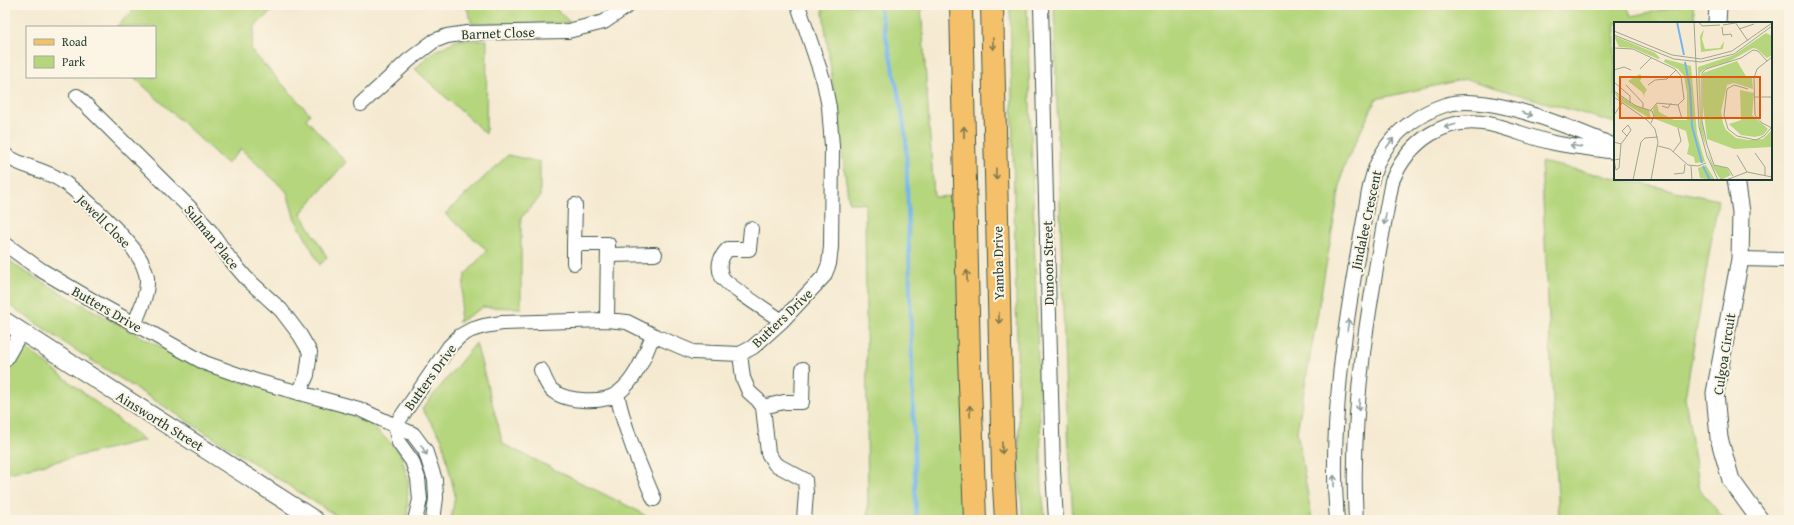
<svg xmlns="http://www.w3.org/2000/svg" width="1794" height="525" font-family="'Gentium Book Plus',serif">
	<style>
		.green { fill: #b5d67d; stroke: #6a8a58 }
		.lines { fill: none; stroke-linecap: round; stroke-linejoin: round }
		.stream { stroke: #76b6ea; stroke-width: 4 }
		.minor-casing { stroke: #3f574c; stroke-width: 16 }
		.tertiary-casing { stroke: #3f574c; stroke-width: 19 }
		.primary-casing { stroke: #3f574c; stroke-width: 24 }
		.minor { stroke: #fff; stroke-width: 14 }
		.tertiary { stroke: #fff; stroke-width: 17 }
		.primary { stroke: #f4c16b; stroke-width: 22 }
		.oneway { stroke: #7f784d }
		.oneway2 { stroke: #8f9e9a }
		.labels { text-anchor: middle; dominant-baseline: central; stroke-width: 4; stroke-linejoin: round; paint-order: stroke }
		.street-label { font-size: 14px; fill: #1f3d34; stroke: #fcf5e5 }
		.inset-river { fill: none; stroke: #76b6ea; stroke-width: 2 }
		.inset-road { fill: none; stroke: #9fa592; stroke-width: 1 }
		.view { fill: #de580e; fill-opacity: 0.15; stroke: #de580e; stroke-width: 2 }
		.inset-edge { fill: none; stroke: #1f3d34; stroke-width: 2 }
	</style>
	<rect width="100%" height="100%" fill="#fcf5e5"/>
	<filter id="ink" filterUnits="userSpaceOnUse"><feTurbulence type="fractalNoise" baseFrequency=".025" numOctaves="2"/><feDisplacementMap in="SourceGraphic" scale="8" xChannelSelector="R" yChannelSelector="G"/><feConvolveMatrix kernelMatrix="1 2 1 2 8 2 1 2 1" color-interpolation-filters="sRGB"/></filter>
	<filter id="wash" filterUnits="userSpaceOnUse"><feTurbulence type="fractalNoise" baseFrequency=".012" numOctaves="4" result="noise"/><feDisplacementMap in="SourceGraphic" scale="16" xChannelSelector="R" yChannelSelector="G"/><feGaussianBlur stdDeviation="0.9" result="paint"/><feColorMatrix in="noise" values="0 0 0 0 0 0 0 0 0 0 0 0 0 0 0 0 0 1.4 0 .05"/><feComposite in="paint" operator="in"/></filter>
	<g filter="url(#wash)">
		<rect width="100%" height="100%" fill="#f5ead1"/>
		<!-- green -->
		<path class="green" d="M139,5H278L255,26L251,50L310,114L306,119L346,162L301,213L327,257L320,265L294,217L287,192L241,149L227,164L134,77H155V27H116Z
			M466,5H551L571,23L472,24Z
			M822,5H921L934,197L958,196L971,520H868L865,203H849Z
			M1010,5H1027L1042,488L1045,520H1023L1020,489Z
			M1054,5H1626L1632,16L1684,5H1693L1695,23H1615V123L1466,79L1376,99L1343,169L1297,431L1312,520H1073L1065,374Z
			M457,40H487L486,134L415,69L433,52Z
			M508,155L540,162V197L521,218V308L483,307L459,322L465,275L487,250L445,214Z
			M1541,162L1718,200L1685,398L1700,490L1725,520H1559Z
			M5,257L19,268L72,299L155,344L228,378L319,403L368,422L400,452L408,479L407,520H343L74,349L5,302Z
			M20,343L144,440L5,474V367Z
			M476,343L503,444L638,511L651,520H451L455,495L442,439L422,409Z"/>
		<g class="lines">
			<!-- stream -->
			<path class="stream" d="M879,5L901,106L906,139L916,520"/>
		</g>
	</g>
	<g filter="url(#ink)">
		<g class="lines">
			<defs>
				<path id="minor" d="M1041,5L1053,471L1056,520
					M77,96L191,209L211,232L229,258L246,278L281,310L300,335L310,352L307,375L299,393
					M361,104L409,60L434,41L447,36L467,33L568,31L604,22L629,5
					M5,155C20,166 38,168 55,177C74,186 127,237 138,256C142,261 146,272 147,278C148,294 140,310 134,325
					M575,205L574,244H608L607,320
					M751,229L749,249H728C720,257 717,266 722,277C726,285 772,314 782,321
					M5,244L41,270L95,302L205,363L256,381L359,409L413,434L425,450L435,480L436,498L433,520
					M574,244V263
					M609,255L655,254
					M1740,259L1789,260
					M740,354L743,378L749,392L758,400L763,407L768,453L775,464L805,480L806,493L804,520
					M5,360L21,332
					M541,370C544,376 547,387 553,391C567,402 604,404 618,393C636,380 645,355 653,335
					M617,394C625,431 639,464 654,499
					M763,407L784,402H802L803,369
					M415,520L420,500L418,478L412,461L399,443L395,426L449,347L460,336L471,330L484,326L502,323L607,320L627,322L653,335L693,352L740,354L753,347L782,321L824,276L829,264L831,247L832,146L829,107L824,82L798,5
					M1337,520C1329,427 1345,322 1362,231C1367,206 1369,176 1382,154C1395,131 1420,113 1445,105C1487,91 1574,129 1615,146
					M1356,520C1349,406 1371,292 1392,181C1409,141 1445,115 1489,124C1511,129 1532,138 1554,143C1574,147 1595,149 1615,152"/>
				<path id="tertiary" d="M1717,23L1718,5
					M1736,179L1741,212L1740,259L1715,393L1719,438L1731,480L1760,520
					M5,321L315,520"/>
				<path id="primary" d="M961,5L969,357L975,520
					M992,5L1003,469L1006,520"/>
			</defs>
			<!-- minor casing -->
			<use href="#minor" class="minor-casing"/>
			<!-- tertiary casing -->
			<use href="#tertiary" class="tertiary-casing"/>
			<!-- primary casing -->
			<use href="#primary" class="primary-casing"/>
			<!-- minor -->
			<use href="#minor" class="minor"/>
			<!-- tertiary -->
			<use href="#tertiary" class="tertiary"/>
			<!-- primary -->
			<use href="#primary" class="primary"/>
		</g>
		<!-- one-way arrows -->
		<defs><path id="oneway-shaft" d="M-6 0H5M1.5-3L5.5 0L1.5 3" fill="none" stroke-width="1.6" stroke-linecap="round" stroke-linejoin="round"/></defs>
		<g class="oneway">
			<use href="#oneway-shaft" transform="translate(993 44) rotate(89)"/>
			<use href="#oneway-shaft" transform="translate(964 132) rotate(-91)"/>
			<use href="#oneway-shaft" transform="translate(996 174) rotate(89)"/>
			<use href="#oneway-shaft" transform="translate(967 276) rotate(-91)"/>
			<use href="#oneway-shaft" transform="translate(999 318) rotate(89)"/>
			<use href="#oneway-shaft" transform="translate(970 411) rotate(-92)"/>
			<use href="#oneway-shaft" transform="translate(1002 448) rotate(89)"/>
		</g>
		<g class="oneway2">
			<use href="#oneway-shaft" transform="translate(1527 114) rotate(16)"/>
			<use href="#oneway-shaft" transform="translate(1450 126) rotate(164)"/>
			<use href="#oneway-shaft" transform="translate(1390 143) rotate(-53)"/>
			<use href="#oneway-shaft" transform="translate(1576 146) rotate(-171)"/>
			<use href="#oneway-shaft" transform="translate(1385 219) rotate(101)"/>
			<use href="#oneway-shaft" transform="translate(1348 325) rotate(-82)"/>
			<use href="#oneway-shaft" transform="translate(1359 405) rotate(95)"/>
			<use href="#oneway-shaft" transform="translate(424 450) rotate(59)"/>
			<use href="#oneway-shaft" transform="translate(1334 481) rotate(-90)"/>
		</g>
	</g>
	<g class="labels">
		<!-- street labels -->
		<g class="street-label">
			<text transform="translate(498 33) rotate(-2)">Barnet Close</text>
			<text transform="translate(1366 220) rotate(-78)">Jindalee Crescent</text>
			<text transform="translate(104 221) rotate(45)">Jewell Close</text>
			<text transform="translate(212 237) rotate(51)">Sulman Place</text>
			<text transform="translate(998 263) rotate(-91)">Yamba Drive</text>
			<text transform="translate(1048 263) rotate(-91)">Dunoon Street</text>
			<text transform="translate(107 309) rotate(30)">Butters Drive</text>
			<text transform="translate(782 318) rotate(-44)">Butters Drive</text>
			<text transform="translate(1724 354) rotate(-81)">Culgoa Circuit</text>
			<text transform="translate(430 377) rotate(-54)">Butters Drive</text>
			<text transform="translate(160 421) rotate(32)">Ainsworth Street</text>
		</g>
	</g>
	<!-- overview -->
	<g transform="translate(1614 22)">
		<rect width="158" height="158" fill="#f5ead1"/>
		<path d="M90,7L88,17L91,27L106,26L110,19L109,27L87,30L86,14ZM152,11L158,14V33L153,36L143,27L139,26L114,40L91,47L86,51L87,93L92,126L99,143L113,146L117,153L107,158L98,144L86,107L84,45L120,33ZM0,14L41,31L46,36L44,37L19,26L5,25ZM51,37L77,44L83,112L91,140L81,141L80,135L73,132L75,123L72,109L41,97L39,87L43,82L45,90L60,98H73V71L70,54L64,47L50,40ZM123,39L133,56H138L139,67L120,61L113,63L107,89L109,101L112,108L122,116L134,118L149,117L158,108V125L120,127L93,117L89,84V51ZM26,52L28,55L26,59L33,68L30,72L31,76L28,70L14,59ZM126,68L140,71L138,93L154,107L149,113L141,115L127,113L115,102L127,98ZM0,70L18,82L35,88L37,97L5,78ZM92,143L93,145L101,158L86,156L84,146Z" fill="#b5d67d"/>
		<path class="inset-river" d="M63,0L70,33M71,40L76,66L78,104L88,141M89,144L96,158"/>
		<path class="inset-road" d="M80,0L85,105L93,134L104,158M85,0L88,4L106,3M121,0L134,19M109,3L121,1M108,5L109,13L117,12L118,15M125,7L140,2M0,9L58,33L87,37L118,29L158,1M0,13L60,37L87,40L120,32L158,4M0,26L19,27L61,47L67,54L70,77L64,83L43,81L37,88M26,47L37,36M0,48L10,45L17,48M0,60L16,74V81M12,63L29,81V86M34,63L41,58L53,57L62,48M134,67L120,63L113,67L110,93L114,107L123,114L142,118L150,114L157,106M0,69L22,84L38,89L40,94L37,101M0,75L33,98L41,107L44,120L37,158M141,75H158M64,83L68,97M48,84L54,86L57,81M0,93L8,81M158,106L148,101L141,93L140,56L143,47L158,35M0,120L7,122L5,146L2,148L0,138L6,137M7,122L13,114L17,108L14,103L8,109L13,114M44,124L56,127L74,143L84,144L92,141M59,130L67,119L64,106M141,131L151,145V153M123,133L133,150M77,144L78,158M60,152L70,151L71,142M119,154L114,146L100,143L93,123L88,99V51L92,47L127,36L139,28L144,29L153,39M19,158L27,120L31,116L44,115M112,158L133,150L158,155"/>
		<path class="view" d="M6,55H146V96H6Z"/>
		<rect width="158" height="158" class="inset-edge"/>
	</g>
	<!-- margin -->
	<rect width="1794" height="525" fill="none" stroke="#fcf5e5" stroke-width="20"/>
	<!-- legend -->
	<rect x="26" y="26" width="130" height="52" fill="#fcf5e5" stroke="#a4ab9e"/>
	<rect x="34" y="39" width="20" height="6" fill="#f4c16b" stroke="#a4ab9e"/>
	<text x="62" y="46" font-size="12" fill="#1f3d34">Road</text>
	<rect x="34" y="56" width="20" height="12" fill="#b5d67d" stroke="#a4ab9e"/>
	<text x="62" y="66" font-size="12" fill="#1f3d34">Park</text>
</svg>
